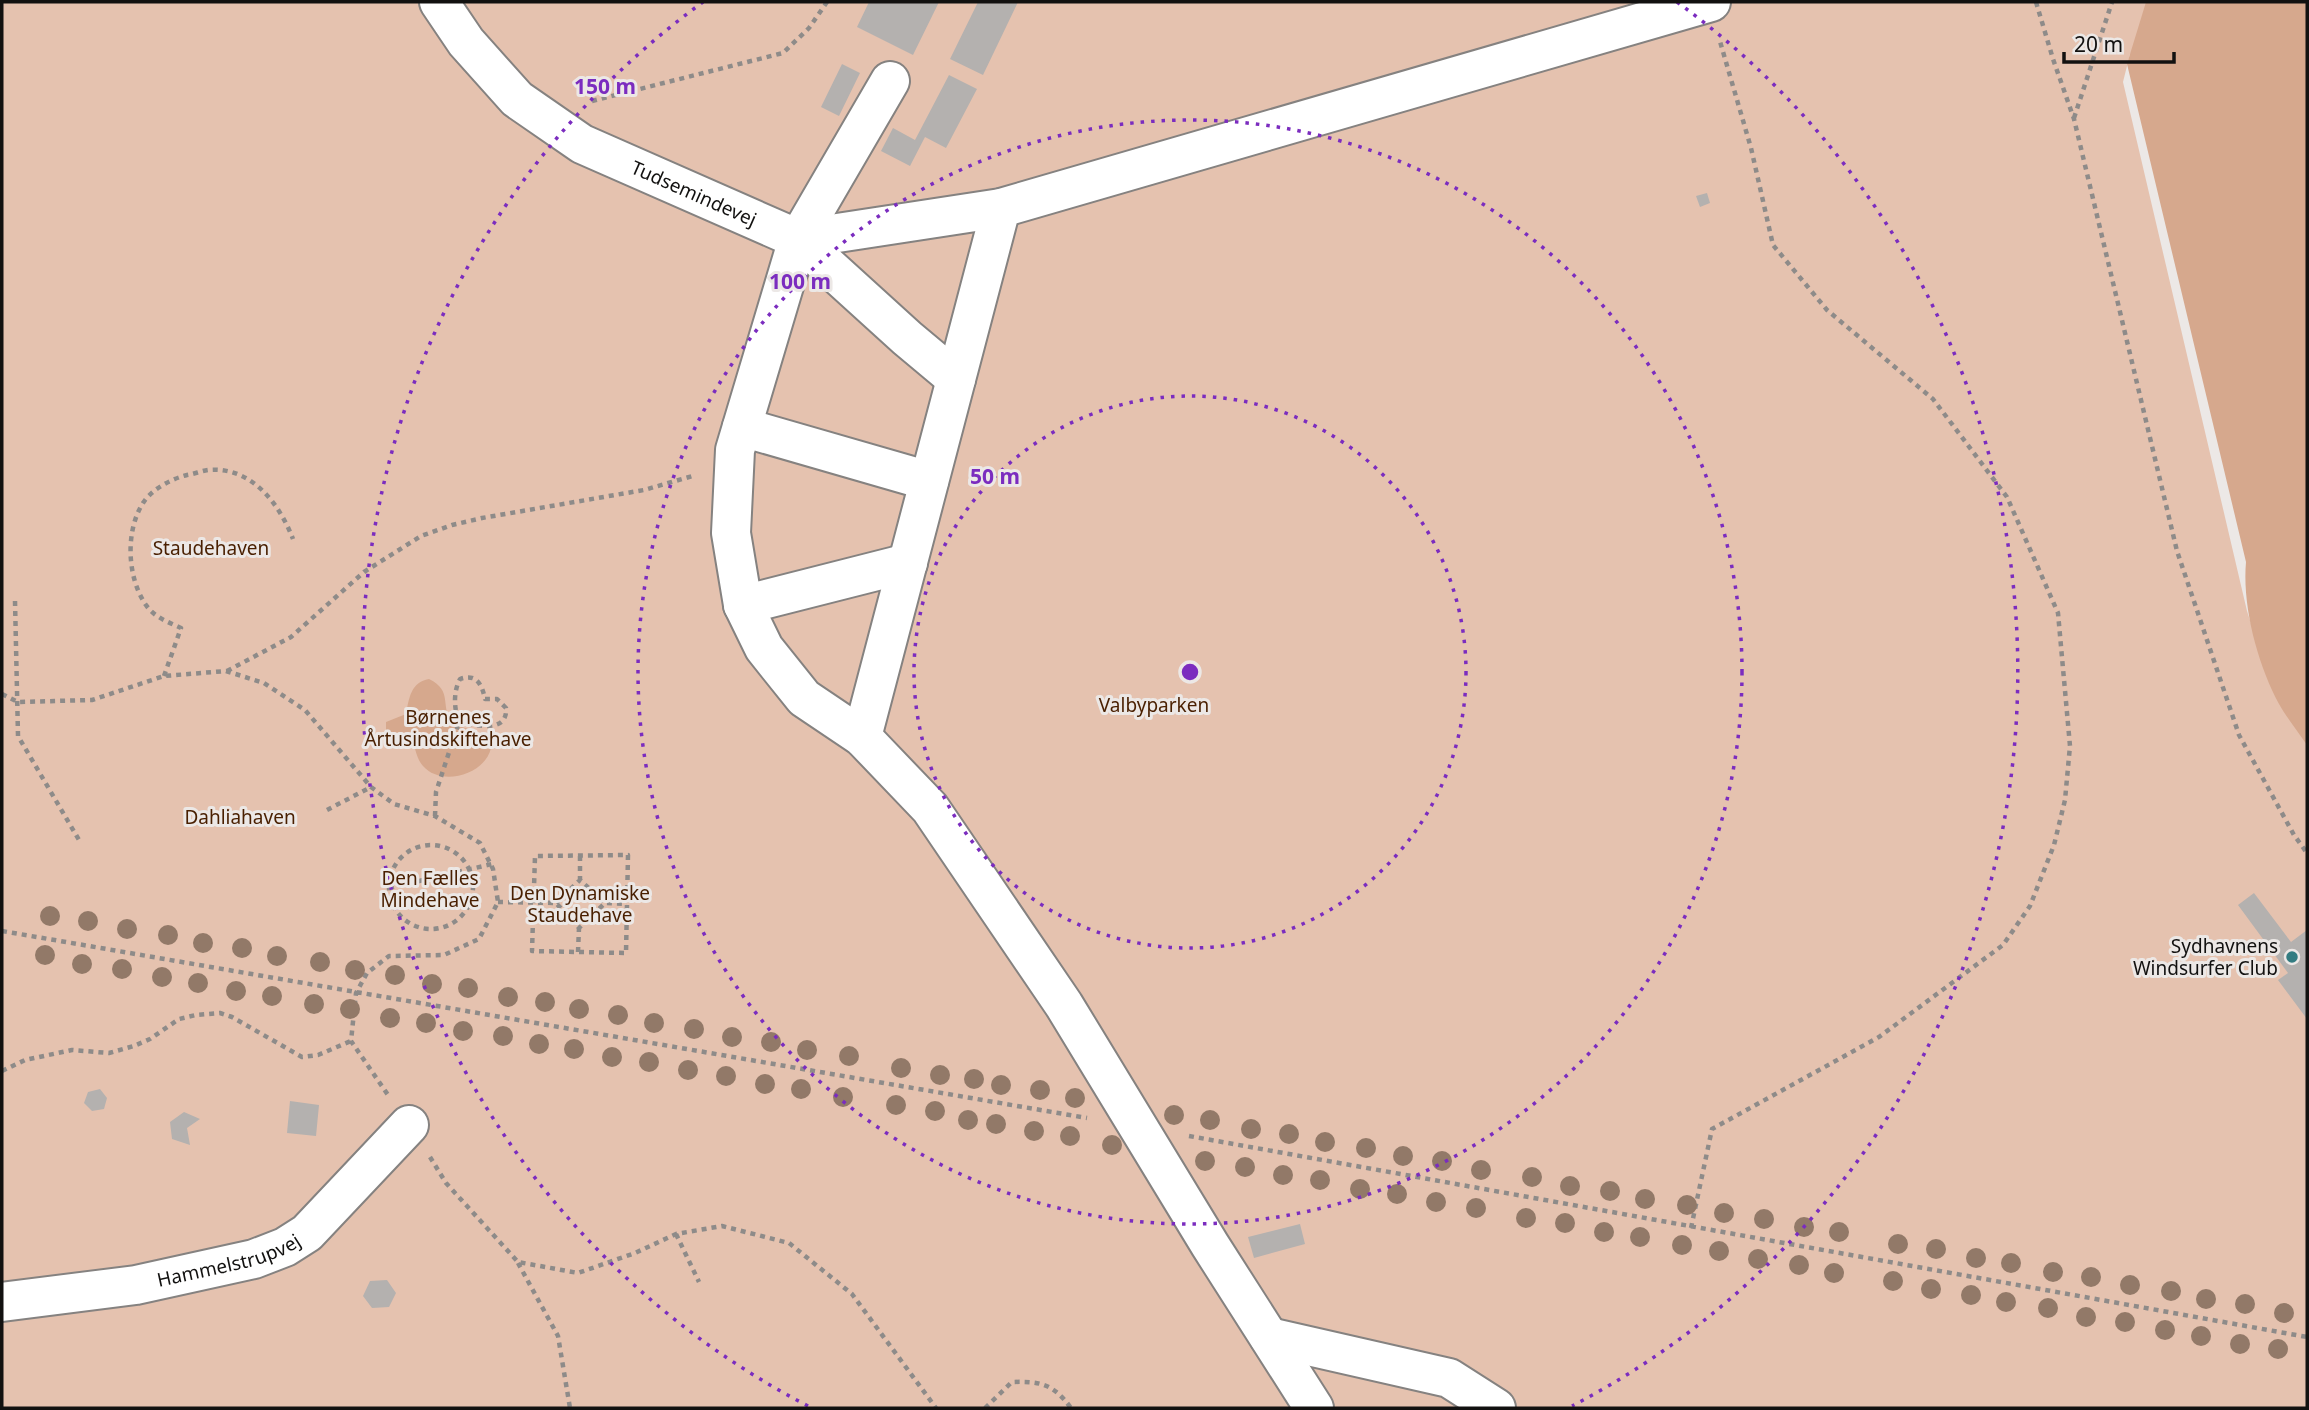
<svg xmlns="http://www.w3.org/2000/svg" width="2309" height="1410" font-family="'Noto Sans',sans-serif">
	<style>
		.green { fill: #e5c2af }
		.water { fill: #d6a88d }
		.building { fill: #b4b1af }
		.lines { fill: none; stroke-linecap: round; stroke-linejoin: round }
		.minor-casing { stroke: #858280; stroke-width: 42 }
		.path { stroke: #8e8b89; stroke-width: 4.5; stroke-dasharray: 5 5; stroke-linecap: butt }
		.minor { stroke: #fff; stroke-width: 38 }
		.tree { fill: #927968 }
		.ring { fill: none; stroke: #7b2cbf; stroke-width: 3.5; stroke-dasharray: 3.5 7 }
		.poi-dot { fill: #337c81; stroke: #ece8e6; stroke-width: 2.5 }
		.labels { text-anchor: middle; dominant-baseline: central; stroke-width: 6; stroke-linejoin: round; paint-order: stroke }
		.street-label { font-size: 19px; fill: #121110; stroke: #ece8e6 }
		.park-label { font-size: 19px; fill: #491f00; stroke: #ece8e6 }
		.poi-label { font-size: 19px; fill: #121110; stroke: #ece8e6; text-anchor: end }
		.centre { fill: #7b2cbf; stroke: #ece8e6; stroke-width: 3.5 }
		.ring-label { font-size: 21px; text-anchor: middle; font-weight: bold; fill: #7b2cbf; stroke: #ece8e6; stroke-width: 6; stroke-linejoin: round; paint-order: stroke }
	</style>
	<rect width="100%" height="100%" fill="#ece8e6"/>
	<!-- green -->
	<path class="green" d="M2,2H2307L2130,54L2123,82L2247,611L2258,645L2307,738V1408H2Z"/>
	<!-- water -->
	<path class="water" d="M2146,2H2307V745C2298,732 2287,718 2279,704C2258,665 2242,607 2246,562L2127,64Z
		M429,679C454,691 439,707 453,724L480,733L491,748C485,775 441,787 423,766C415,757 416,746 410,736H393L386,732V722L406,714C409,698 411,682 429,679Z"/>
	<!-- building -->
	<path class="building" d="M869,2H939L913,55L857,27Z
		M978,2H1018L983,75L950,59Z
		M842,64L860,73L839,116L821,107Z
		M949,75L977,89L946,148L925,137L910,166L881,151L893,128L915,140Z
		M1707,193L1710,203L1700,207L1696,196Z
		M2254,893L2291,942L2307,930V1019L2278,980L2288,973L2238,905Z
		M100,1089L107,1098L104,1109L92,1111L84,1103L88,1092Z
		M290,1101L319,1105L316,1136L287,1133Z
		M184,1112L200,1119L187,1128L190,1145L172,1139L170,1122Z
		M1300,1224L1305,1244L1254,1258L1248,1237Z
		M387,1280L396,1293L389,1307L372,1308L363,1296L370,1281Z"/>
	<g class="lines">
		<defs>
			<g id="minor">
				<path id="s1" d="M439,2L466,42L517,99L582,144L798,239L907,338L956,379"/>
				<path d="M890,81L798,239L735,450L731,533L743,605L764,648L804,698L862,737L930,808L1064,1005L1210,1245L1314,1408"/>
				<path d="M798,239L1001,208L1711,2"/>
				<path d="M742,427L929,481"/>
				<path d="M743,605L908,563"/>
				<path d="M862,737L1001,208"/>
				<path id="s2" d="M2,1302L136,1285L254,1259L285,1247L307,1233L409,1125"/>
				<path d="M1269,1337L1449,1378L1496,1408"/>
			</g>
		</defs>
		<!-- minor casing -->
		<use href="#minor" class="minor-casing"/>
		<!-- path -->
		<path class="path" d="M2036,2L2053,59L2074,119L2177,551L2239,735L2294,835L2307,853
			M592,101L783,53L809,28L827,2
			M2074,118L2112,2
			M15,601L18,736L79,840
			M227,671L291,637L364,572L421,536L452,525L482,518L644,490L696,475
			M164,676L181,628C168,622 154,617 146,605C127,578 125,531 143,503C152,489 171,479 187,475C194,474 201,471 208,470C251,466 279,503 293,539
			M2,694L18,702L92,700L164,676L226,671L264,683L305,710L371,787L394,804L435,816L480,843L493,869L498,902L479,939L444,955L389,956L367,973L356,993L351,1041L388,1095
			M327,810L371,787
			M435,816L436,792L459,722C454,709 453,692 460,679C477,673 482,685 485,699H497L506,708C508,734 475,725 459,722
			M389 887a42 42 0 1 1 84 0a42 42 0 1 1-84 0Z
			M628,855L626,953L532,951L535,856Z
			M580,856V880
			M389,888L492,864
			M393,901L470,902
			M498,902L556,903L579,928L605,903L627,904
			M556,903L580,880L605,903
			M2,931L1087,1118
			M578,952L579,928
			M2,1071L25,1060L72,1050L109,1053L134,1046L150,1039L179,1019L196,1015L220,1013L232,1017L302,1057L318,1055L351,1041
			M1189,1136L2307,1337
			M430,1157L446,1183L518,1262L578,1273L635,1253L676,1234L722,1226L789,1243L852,1294L936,1408
			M1691,1228L1712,1129L1879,1037L2003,945L2030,906L2054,845L2065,800L2070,746L2058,613L2007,497L1933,399L1827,310L1773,245L1751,148L1719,38
			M676,1234L699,1282
			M518,1263L558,1336L570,1408
			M985,1408L1012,1382C1041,1381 1053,1384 1071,1408"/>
		<!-- minor -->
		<use href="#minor" class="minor"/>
	</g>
	<!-- trees -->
	<g class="tree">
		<circle cx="50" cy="916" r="10"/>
		<circle cx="88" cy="921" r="10"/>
		<circle cx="127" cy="929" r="10"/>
		<circle cx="168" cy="935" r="10"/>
		<circle cx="203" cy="943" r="10"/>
		<circle cx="242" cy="948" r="10"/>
		<circle cx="45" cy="955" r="10"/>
		<circle cx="277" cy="956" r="10"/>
		<circle cx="320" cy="962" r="10"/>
		<circle cx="82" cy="964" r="10"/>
		<circle cx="122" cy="969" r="10"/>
		<circle cx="355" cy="970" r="10"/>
		<circle cx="395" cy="975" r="10"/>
		<circle cx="162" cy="977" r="10"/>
		<circle cx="198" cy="983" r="10"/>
		<circle cx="432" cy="984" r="10"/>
		<circle cx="468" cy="988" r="10"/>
		<circle cx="236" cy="991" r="10"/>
		<circle cx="272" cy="996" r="10"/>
		<circle cx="508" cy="997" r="10"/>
		<circle cx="545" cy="1002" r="10"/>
		<circle cx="314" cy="1004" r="10"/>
		<circle cx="350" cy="1009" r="10"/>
		<circle cx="579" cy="1009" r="10"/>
		<circle cx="618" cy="1015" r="10"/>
		<circle cx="390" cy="1018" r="10"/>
		<circle cx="426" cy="1023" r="10"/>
		<circle cx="654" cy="1023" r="10"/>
		<circle cx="694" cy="1029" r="10"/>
		<circle cx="463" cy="1031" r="10"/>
		<circle cx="503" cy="1036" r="10"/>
		<circle cx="732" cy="1037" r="10"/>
		<circle cx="771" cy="1042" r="10"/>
		<circle cx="539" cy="1044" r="10"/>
		<circle cx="574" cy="1049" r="10"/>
		<circle cx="807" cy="1050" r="10"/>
		<circle cx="849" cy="1056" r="10"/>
		<circle cx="612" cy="1057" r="10"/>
		<circle cx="649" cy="1062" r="10"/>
		<circle cx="901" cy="1068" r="10"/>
		<circle cx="688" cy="1070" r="10"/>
		<circle cx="940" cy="1075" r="10"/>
		<circle cx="726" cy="1076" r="10"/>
		<circle cx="974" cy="1079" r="10"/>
		<circle cx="765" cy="1084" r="10"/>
		<circle cx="1001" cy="1085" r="10"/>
		<circle cx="801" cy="1089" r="10"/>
		<circle cx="1040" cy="1090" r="10"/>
		<circle cx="843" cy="1097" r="10"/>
		<circle cx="1075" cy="1098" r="10"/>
		<circle cx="896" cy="1105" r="10"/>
		<circle cx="935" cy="1111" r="10"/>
		<circle cx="1174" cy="1115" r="10"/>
		<circle cx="968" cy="1120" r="10"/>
		<circle cx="1210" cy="1120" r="10"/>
		<circle cx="996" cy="1124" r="10"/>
		<circle cx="1251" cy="1129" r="10"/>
		<circle cx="1034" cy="1131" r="10"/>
		<circle cx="1289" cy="1134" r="10"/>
		<circle cx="1070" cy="1136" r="10"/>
		<circle cx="1325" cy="1142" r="10"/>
		<circle cx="1112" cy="1145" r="10"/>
		<circle cx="1366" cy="1148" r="10"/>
		<circle cx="1403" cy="1156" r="10"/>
		<circle cx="1205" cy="1161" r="10"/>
		<circle cx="1442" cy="1161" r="10"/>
		<circle cx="1245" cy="1167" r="10"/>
		<circle cx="1481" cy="1170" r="10"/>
		<circle cx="1283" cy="1175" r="10"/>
		<circle cx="1532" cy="1177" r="10"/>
		<circle cx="1320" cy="1180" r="10"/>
		<circle cx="1570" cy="1186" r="10"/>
		<circle cx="1360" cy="1189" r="10"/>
		<circle cx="1610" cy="1191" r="10"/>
		<circle cx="1397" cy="1194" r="10"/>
		<circle cx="1645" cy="1199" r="10"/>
		<circle cx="1436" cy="1202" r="10"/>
		<circle cx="1687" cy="1205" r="10"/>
		<circle cx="1476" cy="1208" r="10"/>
		<circle cx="1724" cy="1213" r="10"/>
		<circle cx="1526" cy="1218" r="10"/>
		<circle cx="1764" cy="1219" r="10"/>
		<circle cx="1565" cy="1223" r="10"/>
		<circle cx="1804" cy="1227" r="10"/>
		<circle cx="1604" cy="1232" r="10"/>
		<circle cx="1839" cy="1232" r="10"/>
		<circle cx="1640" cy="1237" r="10"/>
		<circle cx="1898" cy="1244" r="10"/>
		<circle cx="1682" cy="1245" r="10"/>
		<circle cx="1936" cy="1249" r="10"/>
		<circle cx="1719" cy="1251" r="10"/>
		<circle cx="1976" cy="1258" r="10"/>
		<circle cx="1758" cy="1259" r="10"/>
		<circle cx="2011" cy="1263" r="10"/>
		<circle cx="1799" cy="1265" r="10"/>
		<circle cx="2053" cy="1272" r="10"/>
		<circle cx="1834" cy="1273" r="10"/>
		<circle cx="2091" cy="1277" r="10"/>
		<circle cx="1893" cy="1281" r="10"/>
		<circle cx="2130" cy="1285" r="10"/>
		<circle cx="1931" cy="1289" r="10"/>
		<circle cx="2171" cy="1291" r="10"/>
		<circle cx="1971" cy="1295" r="10"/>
		<circle cx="2206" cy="1299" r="10"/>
		<circle cx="2006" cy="1302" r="10"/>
		<circle cx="2245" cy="1304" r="10"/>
		<circle cx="2048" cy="1308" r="10"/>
		<circle cx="2284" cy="1313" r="10"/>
		<circle cx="2086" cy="1317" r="10"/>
		<circle cx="2125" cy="1322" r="10"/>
		<circle cx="2165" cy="1330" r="10"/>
		<circle cx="2201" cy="1336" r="10"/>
		<circle cx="2240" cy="1344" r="10"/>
		<circle cx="2278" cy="1349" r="10"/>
	</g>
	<!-- distance rings -->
	<g class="ring">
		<circle cx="1190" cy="672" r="276"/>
		<circle cx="1190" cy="672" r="552"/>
		<path d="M808 1406A828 828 0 0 1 703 2M1677 2A828 828 0 0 1 1572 1406"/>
	</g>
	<!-- markers -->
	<circle class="poi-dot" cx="2292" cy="957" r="7"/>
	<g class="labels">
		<!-- street labels -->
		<g class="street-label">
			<text stroke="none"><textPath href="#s1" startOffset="326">Tudsemindevej</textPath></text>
			<text stroke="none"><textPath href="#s2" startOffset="231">Hammelstrupvej</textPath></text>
		</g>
		<!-- park labels -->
		<g class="park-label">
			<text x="211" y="548">Staudehaven</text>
			<text x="1154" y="705">Valbyparken</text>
			<text x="448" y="717">Børnenes<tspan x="448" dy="22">Årtusindskiftehave</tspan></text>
			<text x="240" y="817">Dahliahaven</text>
			<text x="430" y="878">Den Fælles<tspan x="430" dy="22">Mindehave</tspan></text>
			<text x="580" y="893">Den Dynamiske<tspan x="580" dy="22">Staudehave</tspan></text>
		</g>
		<!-- poi labels -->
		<g class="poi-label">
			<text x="2278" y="946">Sydhavnens<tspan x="2278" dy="22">Windsurfer Club</tspan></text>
		</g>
	</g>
	<circle cx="1190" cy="672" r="10" class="centre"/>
	<g class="ring-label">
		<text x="605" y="94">150 m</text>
		<text x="800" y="289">100 m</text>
		<text x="995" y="484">50 m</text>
	</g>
	<!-- border -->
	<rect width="2309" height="1410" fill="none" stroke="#121110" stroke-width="7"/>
	<!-- scale -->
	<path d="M2064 52v10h110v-10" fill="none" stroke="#121110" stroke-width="3.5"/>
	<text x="2074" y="52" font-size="21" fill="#121110" stroke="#ece8e6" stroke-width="5" paint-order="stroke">20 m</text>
</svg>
